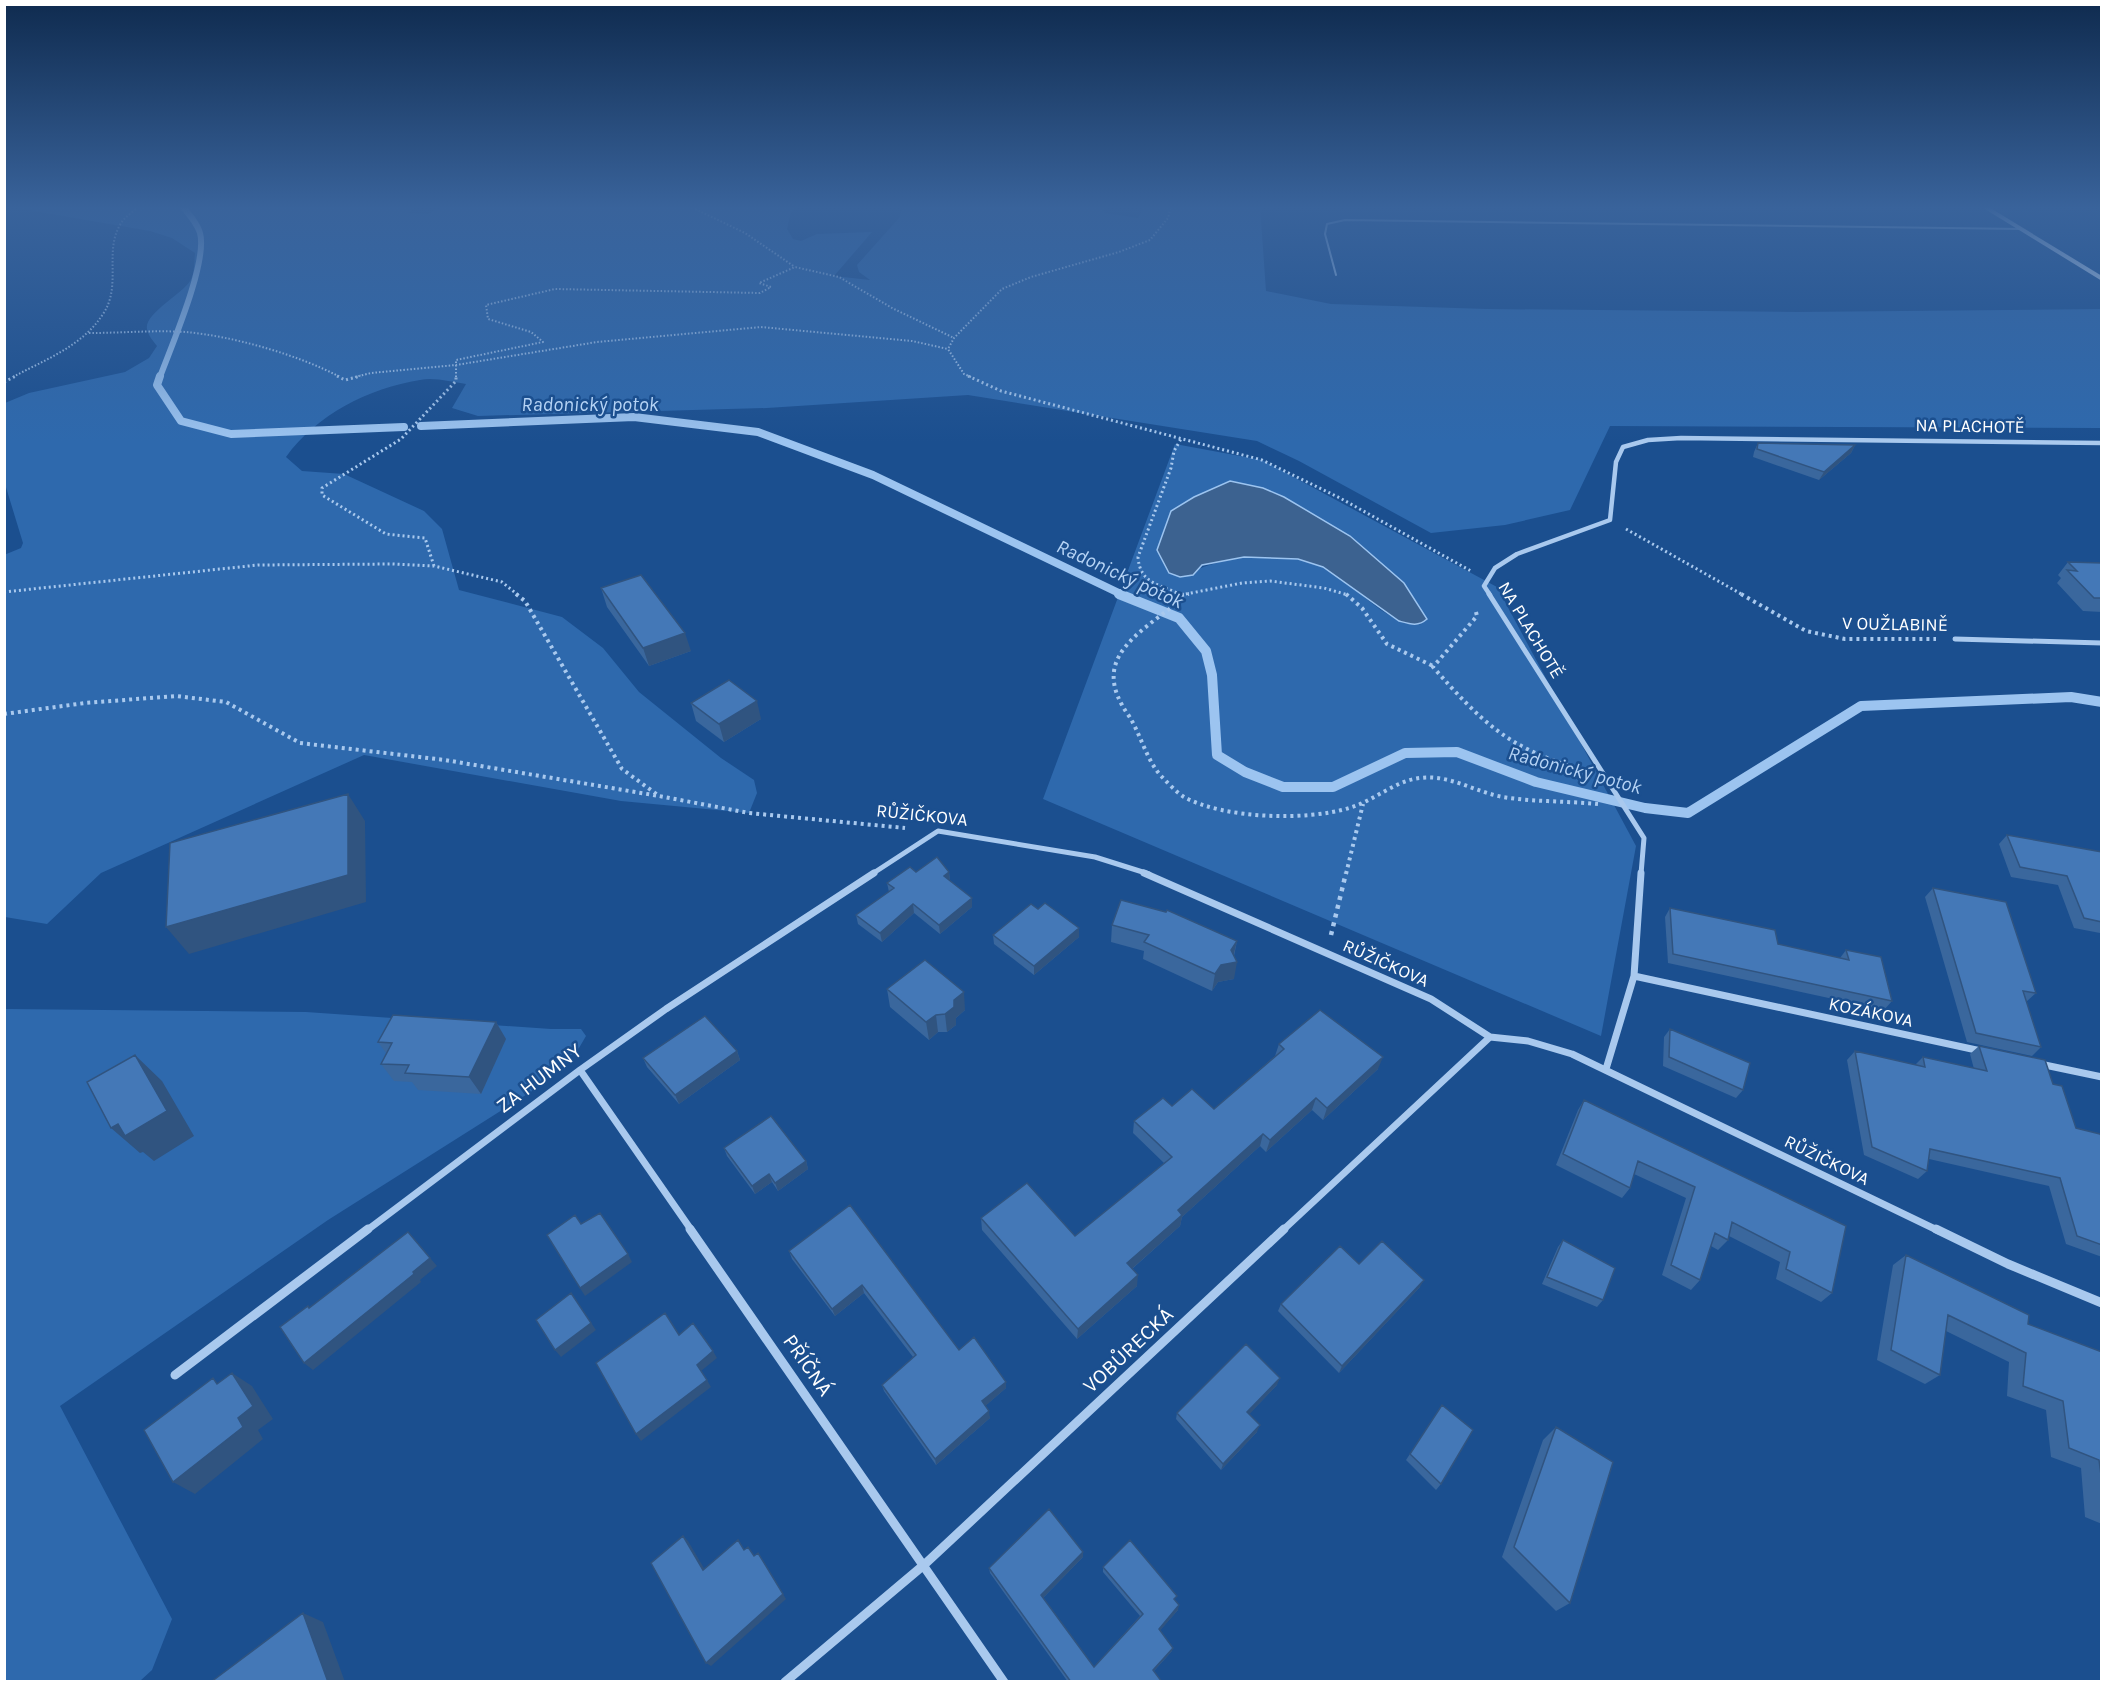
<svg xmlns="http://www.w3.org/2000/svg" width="2106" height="1686" font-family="Karla,sans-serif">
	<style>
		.green { fill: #2e69ad; fill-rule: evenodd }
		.water { fill: #3c6290; stroke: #9cc4f0; stroke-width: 1.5 }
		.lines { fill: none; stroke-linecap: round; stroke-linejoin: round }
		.stream-far2 { stroke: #9cc4f0; stroke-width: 6 }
		.stream-far1 { stroke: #9cc4f0; stroke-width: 8 }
		.stream { stroke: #9cc4f0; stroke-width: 10 }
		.path-far3 { stroke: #a9c9ee; stroke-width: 2; stroke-dasharray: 1.5 2; stroke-linecap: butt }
		.path-far2 { stroke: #a9c9ee; stroke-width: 3; stroke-dasharray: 2 3; stroke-linecap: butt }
		.path-far1 { stroke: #a9c9ee; stroke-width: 4; stroke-dasharray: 3 4; stroke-linecap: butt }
		.path { stroke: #a9c9ee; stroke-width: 4.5; stroke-dasharray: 4 5; stroke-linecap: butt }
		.lane { stroke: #a9c9ee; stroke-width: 2 }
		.street-far3 { stroke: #a9c9ee; stroke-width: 4.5 }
		.street-far2 { stroke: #a9c9ee; stroke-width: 5 }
		.street-far1 { stroke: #a9c9ee; stroke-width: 7 }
		.street { stroke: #a9c9ee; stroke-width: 9 }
		.secondary { fill: #d6e6fa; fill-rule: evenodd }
		.wall { fill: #3a679d }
		.shaded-wall { fill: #305480 }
		.building { fill: #4478b7; stroke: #305480; stroke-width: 1.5 }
		.labels { text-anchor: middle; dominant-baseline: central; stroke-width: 5; stroke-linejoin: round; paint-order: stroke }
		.street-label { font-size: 18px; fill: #fff; stroke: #1b4f8f }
		.water-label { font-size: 20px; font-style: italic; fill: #b5d3f5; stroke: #1b4f8f }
		.near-street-label { font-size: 21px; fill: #fff; stroke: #1b4f8f }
	</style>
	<rect width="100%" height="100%" fill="#1b4f8f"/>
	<!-- green -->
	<path class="green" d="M5,206H418L408,213L428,214L443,206H798L791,212L787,229L793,239L801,241L817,234L872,232L834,276L870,280L859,272L857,265L899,218L903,206H1108L1103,210L1105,213L1138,218L1144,206H1260L1266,291L1331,304L1487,309L1797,312L2101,309V428L1610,426L1570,510L1505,525L1431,533L1299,461L1257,441L968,395L767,408L478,416L452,408L466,384C452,382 434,377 420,380C369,388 316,415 286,457L302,471L344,474L424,511L442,529L459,590L562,617L603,648L639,692L721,758L754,780L757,793L749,813L621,801L364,755L101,873L47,924L5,917L4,555L21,548L23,543L5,484V403L29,393L125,372L149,358L157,346C153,341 148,335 147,329C144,314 182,294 190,281C195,273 194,261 195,253L172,238L150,231Z
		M1175,444L1262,460L1497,587L1636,846L1601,1036L1043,799ZM1230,481L1239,484L1422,624C1387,628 1354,582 1324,567C1282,547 1219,557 1180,577L1169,572L1157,550L1171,511Z
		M5,1009L306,1012L551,1029H581L586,1036L579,1048L532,1091L328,1220L60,1406L172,1619L152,1670L140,1681L5,1682Z"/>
	<!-- water -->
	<path class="water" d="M1230,481L1263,488L1284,497L1350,536L1404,583L1427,619C1418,627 1410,624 1399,621L1323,567L1298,559L1244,557L1202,565L1193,575L1180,577L1169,573L1157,550L1171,511L1194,497Z"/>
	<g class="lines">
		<!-- stream-far2 -->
		<path class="stream-far2" d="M160,377C171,347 208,262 200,233C197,223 189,214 182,206"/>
		<!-- stream-far1 -->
		<path class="stream-far1" d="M160,376L157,385L181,421L231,434L404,427
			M421,426L634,417L758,432L873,475L1123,595"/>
		<!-- stream -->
		<path class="stream" d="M1119,594L1179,618L1206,651L1212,675L1217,755L1245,772L1283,787H1333L1405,753L1457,752L1536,782L1645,808L1688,813L1861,706L2071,697L2102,702"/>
		<!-- path-far3 -->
		<path class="path-far3" d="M689,206L745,233L795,267
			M89,333C121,333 154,330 186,332C232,336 299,355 340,377
			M13,377C44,360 83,346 103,314C122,286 104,252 120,225C124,217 133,212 140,206
			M355,377L371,373L456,365L597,342L761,327L912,341L948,349
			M456,377V360L543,342L531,332L488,319L486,305L555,289L760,293L771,287L759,283L795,267L839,277L892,308L954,338
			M971,377L964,374L948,349L954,338L1002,289L1031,277L1119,252L1150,240L1168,218L1171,206"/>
		<!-- path-far2 -->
		<path class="path-far2" d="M337,376L345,380L361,376
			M968,376L1001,391L1262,460L1340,498L1471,571
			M4,382L16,376
			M1626,529L1743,595
			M434,566L425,538L386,534L322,495V488L401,439L456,381V376
			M4,592L258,565L392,564L434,566L502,582L518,595
			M1181,595C1161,584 1140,585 1138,557L1171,468L1174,451L1181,439
			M1181,595L1242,583L1270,581L1324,588L1348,595"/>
		<!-- path-far1 -->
		<path class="path-far1" d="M516,594L525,601L622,769L659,796L749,813L905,828
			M1178,594L1181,595L1177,603C1135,636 1089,660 1129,716C1141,735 1146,759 1161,776C1168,783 1176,792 1184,797C1224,819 1307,821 1349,808C1374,801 1394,781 1420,778C1449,774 1475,792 1503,797C1534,802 1567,801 1598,804
			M1346,594L1362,608L1387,644L1433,666
			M1741,594L1806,631L1845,639H1936
			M1181,595L1189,594
			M1476,612L1477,616L1433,667C1480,720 1506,747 1576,768
			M4,714L85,703L176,696L226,702L300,743L445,760L659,796
			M1346,874L1363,804"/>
		<!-- path -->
		<path class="path" d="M1331,935L1346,873"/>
		<!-- lane -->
		<path class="lane" d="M1336,275L1325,234L1327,224L1345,220L2022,229"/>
		<!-- street-far3 -->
		<path class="street-far3" d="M1490,595L1484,586L1495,568L1517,554L1610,520L1616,462L1623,447L1648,440L1681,438L2102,443"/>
		<!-- street-far2 -->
		<path class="street-far2" d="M1489,594L1644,838L1641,874
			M1955,639L2102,643
			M872,874L938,831L1095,857L1149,874"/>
		<!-- street-far1 -->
		<path class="street-far1" d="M1144,873L1431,999L1490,1037L1528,1041L1572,1054L1939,1231
			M1634,976L1981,1051
			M2040,1064L2102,1077
			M1606,1069L1634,976L1641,873
			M580,1070L692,1231
			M366,1231L580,1070L666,1009L874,873
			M1282,1231L1490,1037"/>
		<!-- street -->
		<path class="street" d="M690,1229L1004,1682
			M1936,1229L2008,1264L2102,1303
			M175,1375L368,1229
			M785,1682L925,1564L1284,1229"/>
		<!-- secondary -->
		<path class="secondary" d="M1980,206H1987L2102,276V281Z"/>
	</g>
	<!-- wall -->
	<path class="wall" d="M1758,443L1855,445L1851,453L1819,480L1753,457L1754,452Z
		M2068,562L2102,563V612L2083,611L2057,583L2061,578L2058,575Z
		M601,588L691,651L649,666L607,607Z
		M691,703L761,719L724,742L696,721Z
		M2007,835L2102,852V936L2100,933L2074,928L2058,885L2011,877L1999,844Z
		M916,872H949L950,881L972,898V907L940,934L914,913L882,942L858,924L856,915L889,892L887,883Z
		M1933,888L2036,993L2026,1002L2041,1047L2032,1056L1967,1042L1925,897Z
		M1670,908L1778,944L1840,958L1846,950L1892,1001L1884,1010L1668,963L1665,917Z
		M1038,909L1079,937L1034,975L994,944L993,935Z
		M1112,925L1237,941L1234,956V979L1218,982L1212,991L1143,959L1144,951L1111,942Z
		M887,989L965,1010L956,1018V1025L947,1032H938L929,1040L890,1007Z
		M496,1022L506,1039L481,1094L418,1090L412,1082L394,1081L381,1064L386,1053L378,1042Z
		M1670,1029L1743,1090L1736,1098L1663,1066L1664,1037Z
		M1279,1044L1378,1069L1323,1120L1312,1110L1266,1152L1260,1146L1182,1217L1180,1226L1132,1269L1137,1286L1077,1339L982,1230L981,1218L1075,1236L1164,1163L1133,1133L1134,1121L1172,1106L1214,1109L1275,1056Z
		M1979,1046L2053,1084L2076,1128L2102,1137V1257L2066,1244L2049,1186L1929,1159L1927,1171L1918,1179L1864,1155L1847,1060L1855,1051L1915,1065L1923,1057L1974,1069L1970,1054Z
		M737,1051L740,1060L679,1104L647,1067L643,1058Z
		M1584,1100L1846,1226L1832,1293L1821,1302L1776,1279L1780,1262L1729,1236L1728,1240L1718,1250L1711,1246L1700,1280L1691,1290L1662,1275L1686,1198L1634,1174L1630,1188L1622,1198L1556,1165L1578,1110Z
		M724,1148L806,1161L808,1169L778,1191L772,1182L755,1194L727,1156Z
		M850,1205L959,1350L1006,1388L985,1406L990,1418L936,1465L884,1391L882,1385L913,1357L864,1293L835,1316L792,1259L789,1251Z
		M1563,1240L1603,1300L1597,1307L1542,1284L1558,1247Z
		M1906,1255L2028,1324L2102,1352V1524L2085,1517L2081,1468L2051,1457L2046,1410L2007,1396L2009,1362L1946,1331L1940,1375L1925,1384L1877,1360L1893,1265Z
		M1359,1264L1420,1287L1339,1373L1278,1311L1281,1304Z
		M1277,1385L1249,1414L1257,1432L1221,1470L1176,1419L1177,1413Z
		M1442,1405L1441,1484L1436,1490L1406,1460Z
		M1556,1427L1570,1603L1556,1611L1502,1557L1543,1440Z
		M1083,1557L1043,1598L1094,1667L1140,1616L1103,1572V1567L1175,1600L1178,1610L1160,1630L1172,1651L1154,1671L1162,1682H1068L990,1573L989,1568Z"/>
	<!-- shaded-wall -->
	<path class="shaded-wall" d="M1855,445L1851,453L1819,480L1824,472Z
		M685,633L691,651L649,666L643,648Z
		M757,701L761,719L724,742L719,724Z
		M348,794L365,821L366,902L189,954L166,927Z
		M949,872L950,881L944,876Z
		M972,898V907L940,934L939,925Z
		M913,904L914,913L882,942L880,933Z
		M1079,928V937L1034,975V966Z
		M1237,941L1233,957L1237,962L1234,979L1218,982L1212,991L1215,974Z
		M964,992L965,1010L956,1018V1025L947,1032L945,1014L954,1000Z
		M936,1015L938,1032L929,1040L926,1022Z
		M496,1022L506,1039L481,1094L469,1077Z
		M737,1051L740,1060L679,1104L675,1095Z
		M135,1055L162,1081L194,1136L154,1161L143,1152L140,1153L111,1128L118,1124Z
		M1383,1057L1378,1069L1323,1120L1327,1108Z
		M1316,1098L1312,1110L1266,1152L1270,1140Z
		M1263,1134L1260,1146L1182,1217L1180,1226L1126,1274L1127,1263L1178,1210Z
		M806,1161L808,1169L778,1191L775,1183Z
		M769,1174L772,1182L755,1194L752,1186Z
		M408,1232L437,1266L420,1280L421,1282L313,1370L304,1363L413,1272Z
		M628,1254L632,1262L585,1296L580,1288Z
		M1138,1275L1137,1286L1077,1339L1078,1329Z
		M1424,1280L1420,1287L1339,1373L1342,1366Z
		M862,1285L864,1293L835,1316L832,1309Z
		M571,1293L596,1330L561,1357L555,1350Z
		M713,1351L717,1358L701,1371L697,1365Z
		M232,1373L252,1386L273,1419L258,1430L263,1439L195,1494L173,1482Z
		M1280,1378L1277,1385L1245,1419L1247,1412Z
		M707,1380L711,1387L641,1441L636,1434Z
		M1006,1382V1388L983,1408L982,1401Z
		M989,1411L990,1418L936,1465L935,1459Z
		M1260,1425L1257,1432L1221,1470L1223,1464Z
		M683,1536L688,1541L708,1575L703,1570Z
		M1083,1552V1557L1041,1600V1595Z
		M758,1553L786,1599L711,1666L706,1663Z
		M1179,1605L1178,1610L1158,1633L1159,1629Z
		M303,1613L323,1622L345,1682H328Z
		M1173,1648L1172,1651L1152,1673L1153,1670Z"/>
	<!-- building -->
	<path class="building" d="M1758,443L1855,445L1824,472L1757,449Z
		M2068,562L2102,563V598H2094L2067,570L2077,571Z
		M641,575L685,633L643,648L601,588Z
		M729,680L757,701L719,724L691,703Z
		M348,794V875L166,927L170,843Z
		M2007,835L2102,852V922L2084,918L2067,876L2020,867Z
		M937,857L949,872L944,876L972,898L939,925L913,904L880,933L856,915L894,888L887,883L910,867L916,872Z
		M1933,888L2006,902L2036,993L2023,991L2041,1047L1976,1033Z
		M1121,900L1166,912L1167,910L1237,941L1231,950L1237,962L1221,965L1215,974L1144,942L1149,935L1112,925Z
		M1045,903L1079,928L1034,966L993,935L1031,904L1038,909Z
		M1670,908L1775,930L1778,944L1849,960L1846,950L1881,957L1892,1001L1673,954Z
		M925,960L964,992L954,1000V1007L945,1014L936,1015L926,1022L887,989Z
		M1320,1010L1383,1057L1327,1108L1316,1098L1270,1140L1263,1134L1178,1210L1182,1215L1127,1263L1138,1275L1078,1329L981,1218L1027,1183L1075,1236L1172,1157L1134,1121L1163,1098L1172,1106L1192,1089L1214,1109L1284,1049L1279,1044Z
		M393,1015L496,1022L469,1077L405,1073L409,1065L381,1064L392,1043L378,1042Z
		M705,1016L737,1051L675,1095L643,1058Z
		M1670,1029L1750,1063L1743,1090L1669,1057Z
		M1979,1046L2045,1060L2053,1084L2062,1086L2076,1128L2100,1134L2102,1137V1245L2077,1236L2060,1178L1930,1149L1927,1171L1872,1147L1855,1051L1925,1067L1923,1057L1987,1071Z
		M135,1055L167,1111L125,1136L118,1124L111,1128L87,1082Z
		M1584,1100L1846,1226L1832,1293L1786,1269L1790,1252L1732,1222L1728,1240L1715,1233L1700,1280L1671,1265L1695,1187L1638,1161L1630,1188L1563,1154Z
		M771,1116L806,1161L775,1183L769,1174L752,1186L724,1148Z
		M850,1205L959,1350L974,1337L1006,1382L982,1401L989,1411L935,1459L882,1385L916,1355L862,1285L832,1309L789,1251Z
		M600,1213L628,1254L580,1288L547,1235L575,1215L581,1224Z
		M408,1232L430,1258L413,1272L414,1274L304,1363L280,1327L308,1306L309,1308Z
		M1563,1240L1615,1268L1603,1300L1547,1277Z
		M1382,1241L1424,1280L1342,1366L1281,1304L1340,1246L1359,1264Z
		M1906,1255L2029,1315L2028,1324L2102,1352V1483L2099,1460L2069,1448L2063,1401L2023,1386L2026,1353L1948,1315L1940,1375L1891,1350Z
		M571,1293L591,1323L555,1350L536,1320Z
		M665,1313L679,1335L693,1323L713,1351L697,1365L707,1380L636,1434L596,1363Z
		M1246,1344L1280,1378L1247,1412L1260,1425L1223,1464L1177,1413Z
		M232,1373L253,1406L238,1418L243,1427L173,1482L144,1430L213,1378L217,1384Z
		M1442,1405L1473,1430L1441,1484L1410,1454Z
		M1556,1427L1613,1462L1570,1603L1514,1547Z
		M1049,1509L1083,1552L1041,1595L1094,1667L1143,1614L1103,1567L1130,1540L1177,1596L1174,1599L1179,1605L1159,1629L1173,1648L1153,1670L1162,1682H1071L989,1568Z
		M683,1536L703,1570L738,1540L744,1550L748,1547L754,1556L758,1553L783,1594L706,1663L651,1563Z
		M303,1613L328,1682H211Z"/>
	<!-- sky -->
	<linearGradient id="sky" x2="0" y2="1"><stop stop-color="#0f2b4f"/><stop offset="0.47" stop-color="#39639b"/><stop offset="1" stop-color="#39639b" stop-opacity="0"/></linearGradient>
	<rect width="2106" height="442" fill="url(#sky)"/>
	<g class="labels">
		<!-- street labels -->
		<g class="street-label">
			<text transform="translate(1970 426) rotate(1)">NA PLACHOTĚ</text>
			<text transform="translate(1895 624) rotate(1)">V OUŽLABINĚ</text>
			<text transform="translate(1531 630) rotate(59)">NA PLACHOTĚ</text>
			<text transform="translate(922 815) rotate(6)">RŮŽIČKOVA</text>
			<text transform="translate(1386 963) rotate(24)">RŮŽIČKOVA</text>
			<text transform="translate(1871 1012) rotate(12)">KOZÁKOVA</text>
			<text transform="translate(1827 1160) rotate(26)">RŮŽIČKOVA</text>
		</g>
		<!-- water labels -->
		<g class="water-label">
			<text x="590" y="404">Radonický potok</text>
			<text transform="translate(1120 574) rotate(25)">Radonický potok</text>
			<text transform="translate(1575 770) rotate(15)">Radonický potok</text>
		</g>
		<!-- near-street labels -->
		<g class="near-street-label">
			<text transform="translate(539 1078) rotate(-37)">ZA HUMNY</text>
			<text transform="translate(1128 1350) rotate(-43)">VOBŮRECKÁ</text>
			<text transform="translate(808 1365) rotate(55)">PŘÍČNÁ</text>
		</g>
	</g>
	<!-- border -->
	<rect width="2106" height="1686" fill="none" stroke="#ffffff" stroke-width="12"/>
</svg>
